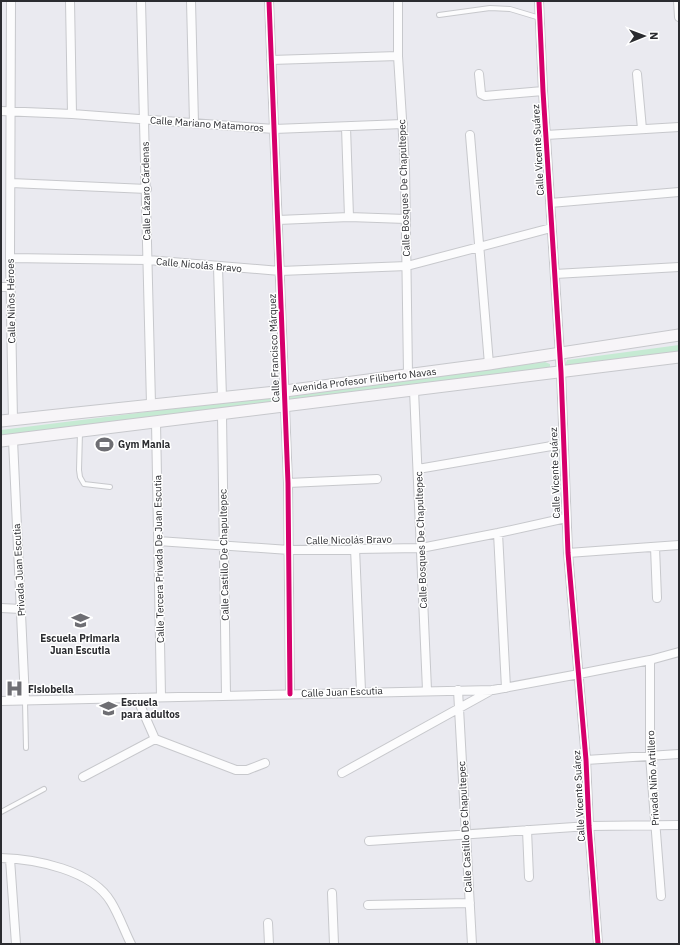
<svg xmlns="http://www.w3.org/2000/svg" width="680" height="945" font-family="'IBM Plex Sans',sans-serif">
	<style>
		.green { fill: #c6ead3 }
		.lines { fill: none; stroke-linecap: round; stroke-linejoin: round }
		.lane-casing { stroke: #c7c8cc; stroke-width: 6 }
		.street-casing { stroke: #c7c8cc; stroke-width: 10 }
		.secondary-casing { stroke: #c7c8cc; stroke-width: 13 }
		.lane { stroke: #fcfcfd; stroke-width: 4 }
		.street { stroke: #fcfcfd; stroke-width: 8 }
		.secondary { stroke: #f7f5f8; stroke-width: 11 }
		.cycleway-casing { stroke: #fff; stroke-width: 8 }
		.cycleway { stroke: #d6006c; stroke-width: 5 }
		.labels { text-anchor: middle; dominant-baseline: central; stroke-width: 3; stroke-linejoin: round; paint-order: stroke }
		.street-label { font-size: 10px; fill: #2b2c30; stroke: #fff }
		.poi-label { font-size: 10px; font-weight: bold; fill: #2b2c30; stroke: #fff; text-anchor: start }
	</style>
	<rect width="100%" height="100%" fill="#eaeaf0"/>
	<!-- green -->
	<path class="green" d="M679,345V354L564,367L567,360Z
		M545,362L550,364V369L289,401L288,396L291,394Z
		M274,396L280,398L279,404L1,438V430Z"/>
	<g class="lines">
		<defs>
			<path id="lane" d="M439,15L490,8L510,9L540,18
				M80,432L79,470L80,477L84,484L110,487
				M25,701L26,748
				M1,812L44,789"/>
			<path id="street" d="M11,1L10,258L13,420
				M70,1L72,114
				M141,1L151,404
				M191,1L194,123
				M269,1L288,483L290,694
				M398,1V56L405,166L408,374
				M539,1L543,91L561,372L568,553L586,760L589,826L598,944
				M678,1L679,17
				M271,60L398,56
				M479,74L481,94L485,96L543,91
				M637,74L642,129
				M1,111L72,114L274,129L403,124
				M346,127L349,217
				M470,135L489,364
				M546,135L679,127
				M11,183L147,189
				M550,203L679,192
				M278,220L349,217L406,219
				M10,258L148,260L280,271L407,266L551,228
				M218,267L222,398
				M555,274L679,267
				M1,287H11
				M414,390L427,690
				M222,415L226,695
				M156,422L161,696
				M13,440L25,700
				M418,469L563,444
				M288,483L377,479
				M498,533L506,688
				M158,541L289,550L421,548L498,533L566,518
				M655,547L657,598
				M355,548L361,691
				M568,553L679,545
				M1,608L21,609
				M650,660V756L661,896
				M458,690L472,944
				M137,698L155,739L236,770H247L265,763
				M1,701L493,690L579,674L650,660L679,652
				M586,760L679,754
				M342,773L492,690
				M83,777L155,739
				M527,830L529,877
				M369,841L589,826L679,825
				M1,858C36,859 92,870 111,902C119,915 124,930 131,944
				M10,859L16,944
				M332,893L334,944
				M368,905L470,903
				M268,923L269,944"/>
			<path id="secondary" d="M1,421L285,391L489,364L679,335
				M1,441L679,357"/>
		</defs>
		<!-- lane casing -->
		<use href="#lane" class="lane-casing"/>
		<!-- street casing -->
		<use href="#street" class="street-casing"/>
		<!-- secondary casing -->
		<use href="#secondary" class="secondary-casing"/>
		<!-- lane -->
		<use href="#lane" class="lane"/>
		<!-- street -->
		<use href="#street" class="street"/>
		<!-- secondary -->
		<use href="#secondary" class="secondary"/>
		<defs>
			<path id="cycleway" d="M269,1L288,483L290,694
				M539,1L543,91L561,372L568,553L586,760L589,826L598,944"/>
		</defs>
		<!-- cycleway casing -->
		<use href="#cycleway" class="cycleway-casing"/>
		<!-- cycleway -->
		<use href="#cycleway" class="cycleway"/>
	</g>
	<!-- icons -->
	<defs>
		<symbol id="stadium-bare" viewBox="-9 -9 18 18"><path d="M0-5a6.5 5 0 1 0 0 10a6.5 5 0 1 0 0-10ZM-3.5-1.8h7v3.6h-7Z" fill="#6e6e73" stroke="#fff" stroke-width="2.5" paint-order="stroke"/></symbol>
		<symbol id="school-bare" viewBox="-9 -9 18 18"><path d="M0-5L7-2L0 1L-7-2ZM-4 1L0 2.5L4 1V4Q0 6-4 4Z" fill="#6e6e73" stroke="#fff" stroke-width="2.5" paint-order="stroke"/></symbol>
		<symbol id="hospital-bare" viewBox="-9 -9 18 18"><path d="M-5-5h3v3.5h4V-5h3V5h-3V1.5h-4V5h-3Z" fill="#6e6e73" stroke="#fff" stroke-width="2.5" paint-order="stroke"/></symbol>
	</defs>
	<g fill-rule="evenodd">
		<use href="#stadium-bare" x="92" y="432" width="25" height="25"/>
		<use href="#school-bare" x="68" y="608" width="25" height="25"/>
		<use href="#hospital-bare" x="2" y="676" width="25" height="25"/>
		<use href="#school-bare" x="96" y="696" width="25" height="25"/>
	</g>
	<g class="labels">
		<!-- street labels -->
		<g class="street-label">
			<text transform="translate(207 124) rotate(4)">Calle Mariano Matamoros</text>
			<text transform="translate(538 150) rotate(-93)">Calle Vicente Suárez</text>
			<text transform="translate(404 188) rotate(-92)">Calle Bosques De Chapultepec</text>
			<text transform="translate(146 191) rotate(-91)">Calle Lázaro Cárdenas</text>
			<text transform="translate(199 265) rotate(5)">Calle Nicolás Bravo</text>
			<text transform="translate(11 301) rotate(-91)">Calle Niños Héroes</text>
			<text transform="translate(274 348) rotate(-92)">Calle Francisco Márquez</text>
			<text transform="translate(364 380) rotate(-7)">Avenida Profesor Filiberto Navas</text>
			<text transform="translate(555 473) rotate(-92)">Calle Vicente Suárez</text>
			<text transform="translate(349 540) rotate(-1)">Calle Nicolás Bravo</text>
			<text transform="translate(421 540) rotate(-92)">Calle Bosques De Chapultepec</text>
			<text transform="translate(224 555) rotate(-91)">Calle Castillo De Chapultepec</text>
			<text transform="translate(159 559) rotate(-91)">Calle Tercera Privada De Juan Escutia</text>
			<text transform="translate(19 570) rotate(-93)">Privada Juan Escutia</text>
			<text transform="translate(342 692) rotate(-2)">Calle Juan Escutia</text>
			<text transform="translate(653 778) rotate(-93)">Privada Niño Artillero</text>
			<text transform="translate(579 796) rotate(-93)">Calle Vicente Suárez</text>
			<text transform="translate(465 827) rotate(-93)">Calle Castillo De Chapultepec</text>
		</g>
		<!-- poi labels -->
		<g class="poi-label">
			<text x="118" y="444">Gym Mania</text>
			<text x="80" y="638" text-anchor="middle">Escuela Primaria<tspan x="80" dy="12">Juan Escutia</tspan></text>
			<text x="28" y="689">Fisiobella</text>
			<text x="121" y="702">Escuela<tspan x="121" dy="12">para adultos</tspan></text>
		</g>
	</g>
	<!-- border -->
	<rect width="680" height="945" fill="none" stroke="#2b2c30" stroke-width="4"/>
	<!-- north arrow -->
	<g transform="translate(644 36) rotate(89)" stroke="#ffffff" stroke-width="3" paint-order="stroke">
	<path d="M0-3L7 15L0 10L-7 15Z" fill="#2b2c30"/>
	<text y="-6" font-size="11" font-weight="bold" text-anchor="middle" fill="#2b2c30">N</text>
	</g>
</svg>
